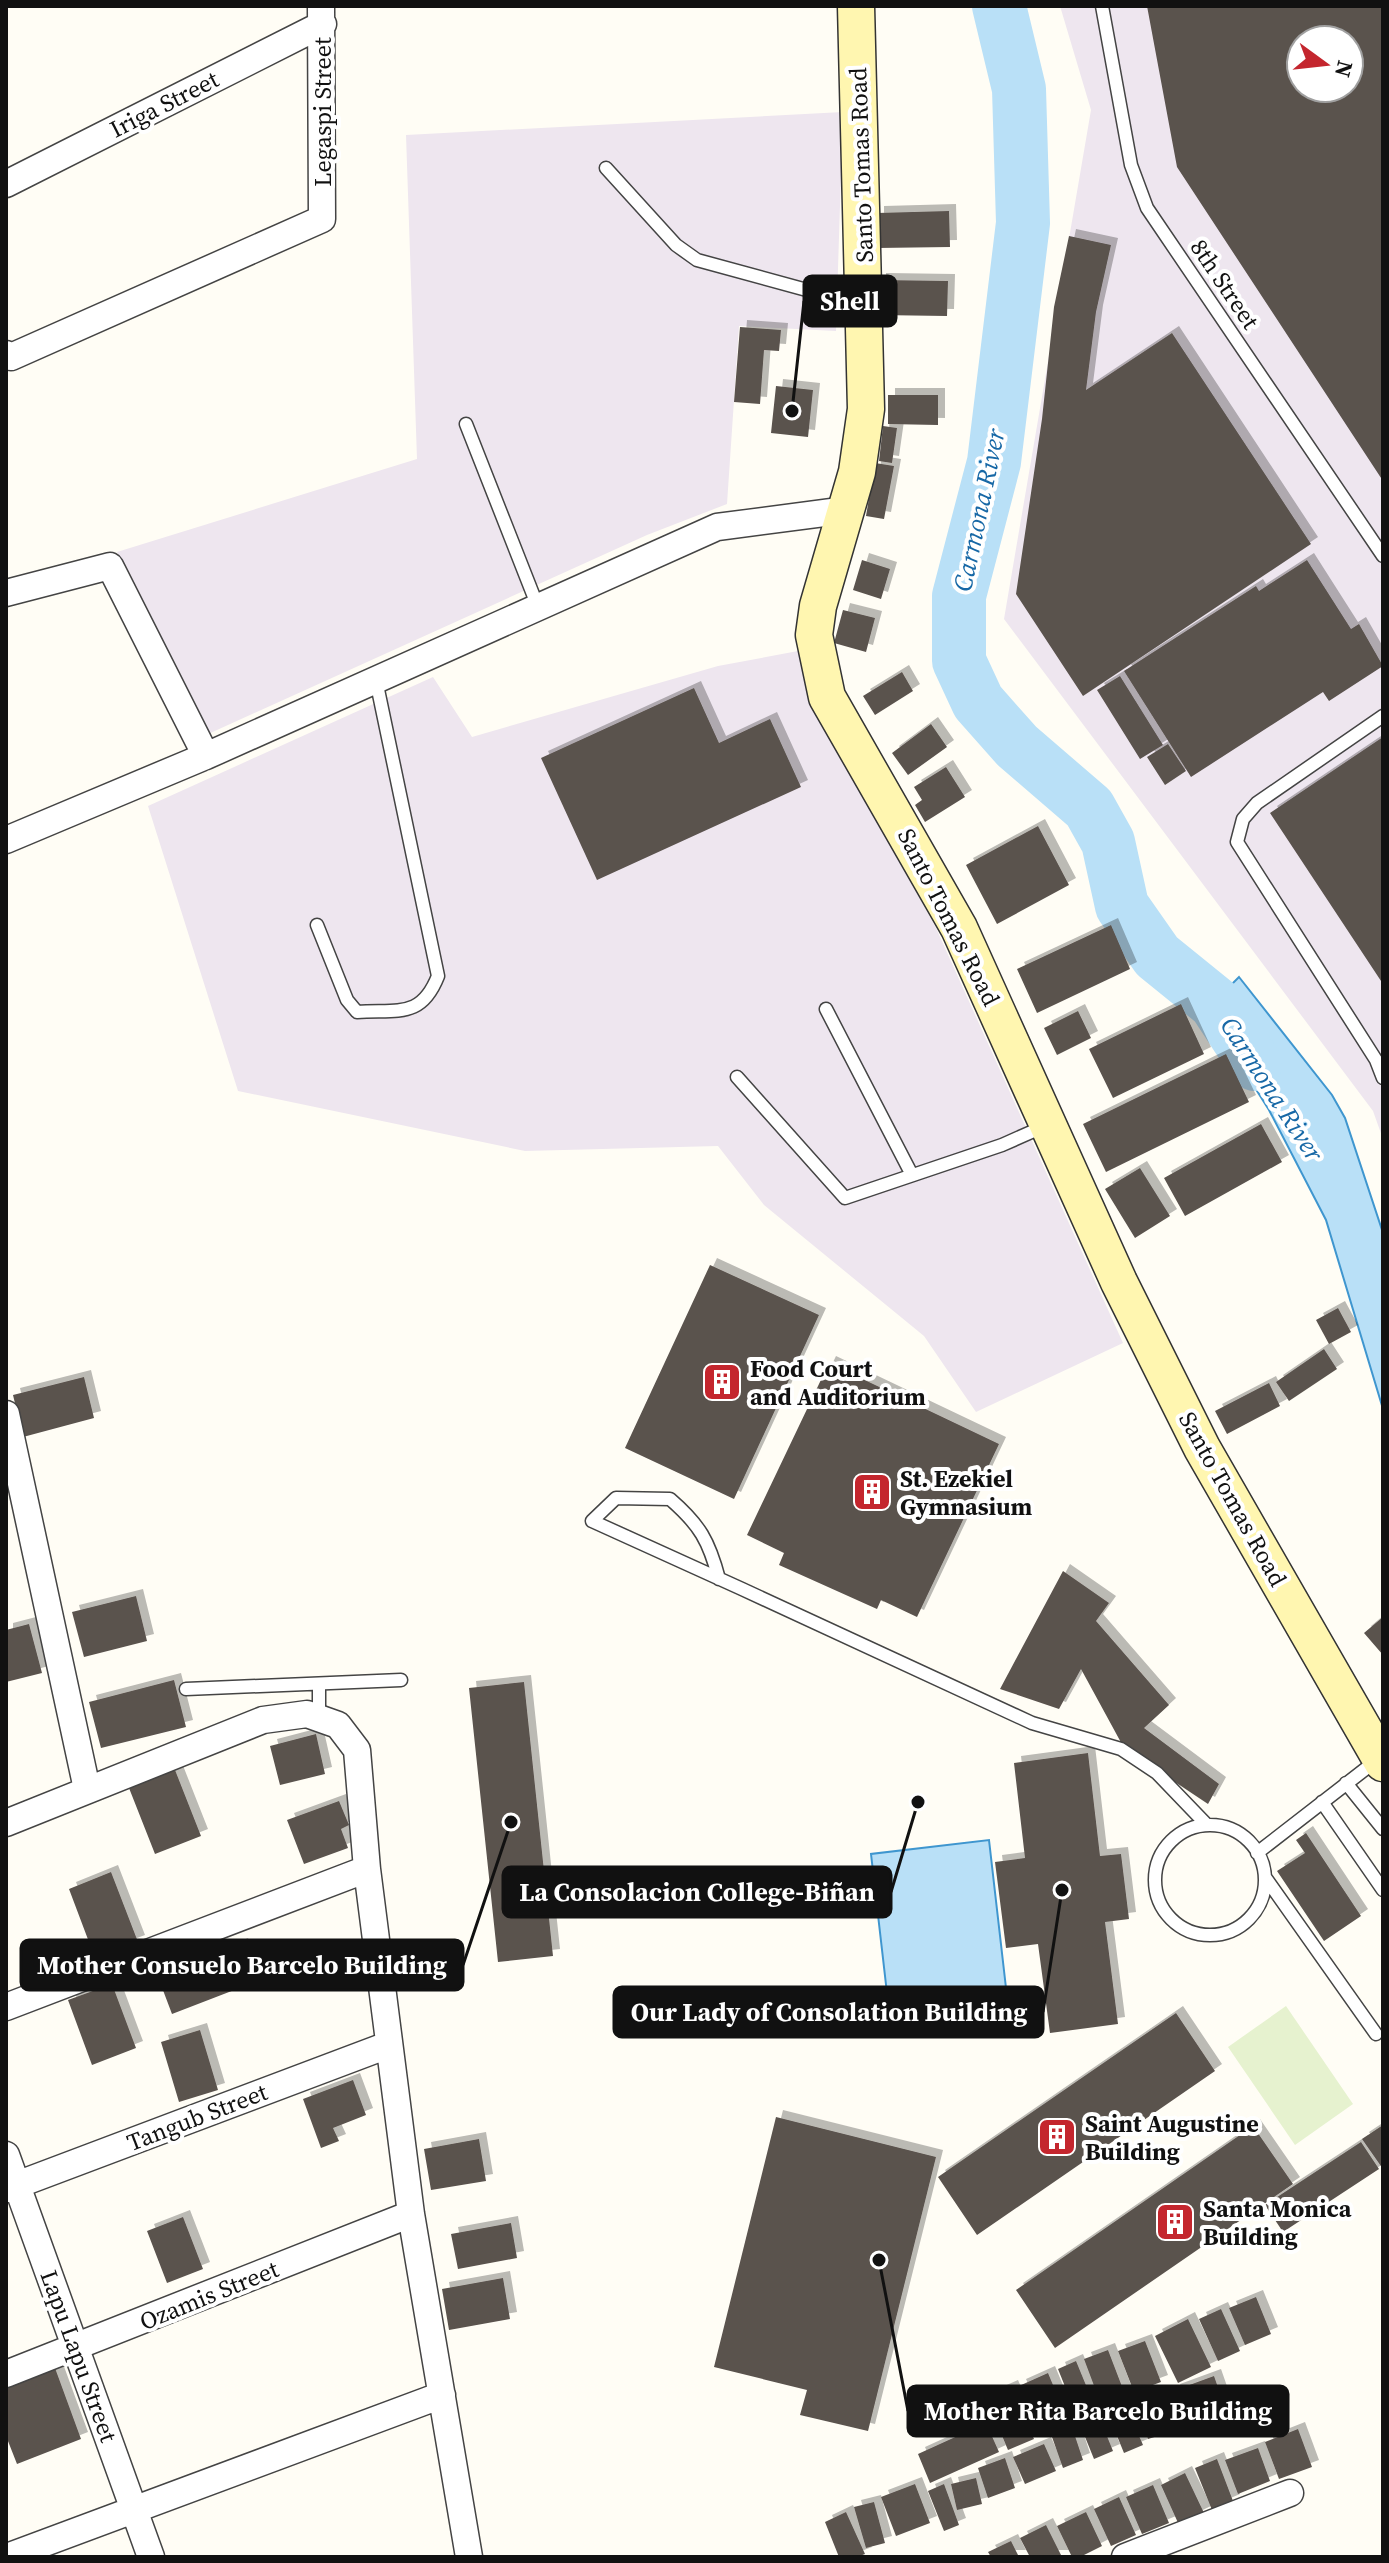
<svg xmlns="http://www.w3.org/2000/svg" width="1389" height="2563" font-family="'Source Serif 4',serif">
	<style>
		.industrial { fill: #eee6ef; fill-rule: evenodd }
		.pitch { fill: #e6f2cf }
		.water { fill: #b9e0f7; stroke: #3f96cf; stroke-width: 2 }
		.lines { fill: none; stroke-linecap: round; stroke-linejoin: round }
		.river { stroke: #b9e0f7; stroke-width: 54 }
		.building { fill: #5a524d; fill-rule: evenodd; filter: url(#shadow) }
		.lane-casing { stroke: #444; stroke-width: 15 }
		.street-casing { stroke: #444; stroke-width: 29 }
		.secondary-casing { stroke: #333; stroke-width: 39 }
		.lane { stroke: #fff; stroke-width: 12 }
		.street { stroke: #fff; stroke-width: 26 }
		.secondary { stroke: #fff6b0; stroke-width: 36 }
		.labels { text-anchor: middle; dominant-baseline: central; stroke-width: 8; stroke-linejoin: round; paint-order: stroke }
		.street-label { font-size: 24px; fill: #111; stroke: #fff }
		.poi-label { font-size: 24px; font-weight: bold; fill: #111; stroke: #fff; text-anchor: start }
		.water-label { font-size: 26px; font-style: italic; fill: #1768a6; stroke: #fff }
		.leader { fill: none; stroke: #111; stroke-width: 3 }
		.callout-dot { fill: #111; stroke: #fff; stroke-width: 3 }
		.callout { fill: #111; stroke: #111; stroke-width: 3 }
		.callout-label { font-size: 26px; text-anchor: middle; font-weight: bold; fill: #fff }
	</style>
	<defs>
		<filter id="shadow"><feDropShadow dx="7" dy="-7" stdDeviation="0" flood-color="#0004"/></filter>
	</defs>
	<rect width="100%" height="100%" fill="#fffdf5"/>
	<!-- industrial -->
	<path class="industrial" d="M1060,6H1383V1139L1373,1111L1004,619L1091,110ZM1301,40H1349V88H1301Z
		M843,112L836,331L739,326L727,504L647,535L206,735L117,552L417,459L406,135Z
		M798,651L813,703L936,928L1123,1343L976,1412L924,1336L764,1205L718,1146L525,1151L238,1091L148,806L433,677L472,737L718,666Z"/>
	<!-- pitch -->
	<path class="pitch" d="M1286,2006L1353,2104L1295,2145L1228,2047Z"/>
	<!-- water -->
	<path class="water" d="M1239,977L1332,1095L1345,1118L1383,1233V1409L1326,1220L1269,1110L1206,1010Z
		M989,1840L1006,1988L888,2002L871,1854Z"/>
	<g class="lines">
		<!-- river -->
		<path class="river" d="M999,6L1019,89L1023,223L994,462L959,596V661L978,702L1017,746L1089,808L1108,842L1122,906L1157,956L1215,1003L1255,1064"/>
	</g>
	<!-- building -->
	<path class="building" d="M1147,6H1383V481L1177,167ZM1301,40H1349V88H1301Z
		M949,211L950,247L877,248V213Z
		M1069,236L1111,245L1096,312L1086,390L1172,333L1311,544L1083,696L1016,594L1042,419L1054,307Z
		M879,280L948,281L947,316L878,315Z
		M740,327L781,330L779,351L764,350L760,404L734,402Z
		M776,386L813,390L808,437L771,433Z
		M888,395H938V425L888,424Z
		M883,426L897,428L892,463L879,461Z
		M875,463L894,466L884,519L866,516Z
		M862,560L890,569L881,599L853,590Z
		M1307,560L1351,629L1359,624L1383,666L1329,701L1323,692L1191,777L1124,671L1256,586L1259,591Z
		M843,610L875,618L866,652L834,643Z
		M902,672L913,691L875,715L863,696Z
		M1120,676L1163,745L1140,759L1097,690Z
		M694,688L719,743L770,719L801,787L597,880L541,758Z
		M931,724L947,747L908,775L892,753Z
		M1383,737V984L1270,813Z
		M1168,744L1186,771L1165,785L1147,757Z
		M946,767L965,797L925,822L915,805L922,800L914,787Z
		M1038,826L1069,885L997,924L966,865Z
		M1111,925L1130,969L1037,1013L1017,969Z
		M1181,1004L1204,1054L1113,1098L1089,1049Z
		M1078,1011L1091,1038L1057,1055L1044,1028Z
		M1226,1054L1249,1102L1106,1172L1083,1124Z
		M1261,1124L1282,1162L1185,1216L1164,1178Z
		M1140,1168L1170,1216L1135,1238L1105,1189Z
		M710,1265L819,1315L734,1499L625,1448Z
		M1338,1308L1351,1332L1329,1344L1316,1320Z
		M1324,1349L1337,1369L1289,1401L1276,1382Z
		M829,1363L999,1444L917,1617L881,1600L877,1609L779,1565L784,1553L747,1535Z
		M84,1377L94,1418L23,1437L13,1395Z
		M1269,1383L1280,1406L1227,1434L1215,1411Z
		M1063,1571L1109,1603L1096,1621L1169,1705L1144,1728L1219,1784L1208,1804L1124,1748L1081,1669L1059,1709L1000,1689Z
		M136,1596L147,1641L84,1657L72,1612Z
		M1383,1617V1655L1364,1633Z
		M29,1624L42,1673L6,1682V1630Z
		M174,1680L186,1727L101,1748L89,1702Z
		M524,1682L553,1956L498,1962L469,1688Z
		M316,1734L325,1774L280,1785L270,1746Z
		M1088,1753L1100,1856L1121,1854L1129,1919L1105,1922L1118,2024L1050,2033L1038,1944L1006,1948L995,1862L1025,1858L1014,1763Z
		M175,1770L201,1836L155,1854L129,1788Z
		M339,1801L349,1825L341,1829L348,1848L304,1864L287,1820Z
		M1306,1833L1361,1916L1324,1941L1277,1871L1305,1853L1296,1840Z
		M111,1872L138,1942L95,1958L69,1889Z
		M241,1945L255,1982L172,2014L158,1977Z
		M112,1984L136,2048L92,2065L68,2000Z
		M1176,2013L1215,2071L977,2235L938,2177Z
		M200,2030L218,2090L179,2102L161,2042Z
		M353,2080L366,2115L333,2128L339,2141L321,2148L303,2099Z
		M776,2117L936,2157L868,2431L800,2415L807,2390L714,2367Z
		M1383,2125V2169L1362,2139Z
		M1253,2126L1293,2184L1055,2348L1016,2290Z
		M479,2139L486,2181L431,2190L424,2149Z
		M1361,2142L1379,2169L1283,2232L1265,2205Z
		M183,2217L203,2269L167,2283L147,2231Z
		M511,2223L517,2258L458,2269L451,2234Z
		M503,2278L510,2319L449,2330L442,2289Z
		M1256,2297L1271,2334L1245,2345L1229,2308Z
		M1221,2309L1240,2351L1218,2361L1199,2319Z
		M1188,2319L1211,2367L1178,2383L1155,2336Z
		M1145,2341L1161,2382L1134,2392L1118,2351Z
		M1108,2350L1126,2397L1102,2407L1084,2359Z
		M1076,2361L1097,2412L1078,2419L1058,2369Z
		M55,2368L81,2439L17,2464L6,2436V2387Z
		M1048,2373L1068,2421L1040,2434L1019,2386Z
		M1214,2376L1228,2416L1188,2431L1173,2391Z
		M1011,2387L1034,2439L1008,2450L986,2398Z
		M1165,2398L1174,2431L1148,2439L1138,2407Z
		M1126,2406L1143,2445L1124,2453L1108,2414Z
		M1100,2419L1113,2451L1094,2459L1081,2427Z
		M986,2423L999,2452L930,2483L918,2454Z
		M1298,2429L1312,2467L1279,2479L1265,2442Z
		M1073,2430L1083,2460L1063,2468L1052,2437Z
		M1044,2444L1056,2471L1025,2484L1013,2457Z
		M1258,2448L1270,2481L1238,2494L1225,2460Z
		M1005,2458L1015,2488L988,2498L978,2468Z
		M1217,2459L1233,2501L1212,2510L1195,2468Z
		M1185,2473L1204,2513L1179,2525L1161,2485Z
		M976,2478L982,2504L957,2510L951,2484Z
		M915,2484L930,2523L896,2536L881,2497Z
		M944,2484L959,2525L944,2531L928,2491Z
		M1153,2485L1169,2523L1142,2534L1126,2497Z
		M1119,2497L1136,2535L1111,2546L1094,2509Z
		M874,2502L885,2543L866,2548L854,2507Z
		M846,2512L865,2554L857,2557H839L825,2522Z
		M1086,2512L1102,2546L1080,2557H1072L1057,2526Z
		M1046,2525L1062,2557H1030L1020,2538Z
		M1011,2541L1019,2557H991L988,2552Z"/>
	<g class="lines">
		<defs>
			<path id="lane" d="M1102,6L1131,165L1147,208L1383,556
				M606,168L676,245L697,260L858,304
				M466,424L538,607
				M1383,716L1257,803L1243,819L1237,842L1376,1060L1383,1078
				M317,925L347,1000L357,1012C398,1009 421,1019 438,976L376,680
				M826,1009L912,1175
				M737,1077L845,1198L1002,1145L1045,1126
				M719,1579C709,1541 700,1525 670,1499L616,1498L592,1521L742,1589L1032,1723L1121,1749L1157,1773L1206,1824
				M186,1689L401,1680
				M319,1718V1684
				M1346,1783L1383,1829
				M1322,1802L1383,1890
				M1155 1880a55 55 0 1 1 110 0a55 55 0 1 1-110 0Z
				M1257,1853L1377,1760
				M1265,1877L1376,2034"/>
			<path id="street" d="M6,184L323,24
				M6,354L11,357L322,219L321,6
				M6,593L110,566L206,756
				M6,840L206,756L717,527L847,510
				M6,1414L87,1789
				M6,1823L263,1720L307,1714L338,1725L357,1750L367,1869L411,2214L469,2557
				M6,2007L367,1869
				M6,2155L151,2557
				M6,2189L388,2045
				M6,2374L411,2214
				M7,2557L442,2395
				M1125,2557L1290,2493"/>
			<path id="secondary" d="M856,6L866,409L857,472L818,606L814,635L827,697L959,928L1119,1282L1202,1448L1383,1763"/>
		</defs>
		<!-- lane casing -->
		<use href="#lane" class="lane-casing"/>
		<!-- street casing -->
		<use href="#street" class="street-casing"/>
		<!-- secondary casing -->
		<use href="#secondary" class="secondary-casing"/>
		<!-- lane -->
		<use href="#lane" class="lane"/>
		<!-- street -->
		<use href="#street" class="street"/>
		<!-- secondary -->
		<use href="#secondary" class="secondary"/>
	</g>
	<!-- icons -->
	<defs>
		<symbol id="building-square" viewBox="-11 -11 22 22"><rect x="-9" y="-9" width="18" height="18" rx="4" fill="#c4262e" stroke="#fff"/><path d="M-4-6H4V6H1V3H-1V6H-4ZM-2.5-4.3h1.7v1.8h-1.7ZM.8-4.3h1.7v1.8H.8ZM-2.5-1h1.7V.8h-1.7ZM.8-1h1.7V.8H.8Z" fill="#fff"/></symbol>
	</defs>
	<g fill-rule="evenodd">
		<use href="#building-square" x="700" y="1360" width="44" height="44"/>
		<use href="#building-square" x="850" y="1470" width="44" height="44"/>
		<use href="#building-square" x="1035" y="2115" width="44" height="44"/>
		<use href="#building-square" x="1153" y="2200" width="44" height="44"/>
	</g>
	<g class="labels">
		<!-- street labels -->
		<g class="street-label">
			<text transform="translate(164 104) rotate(-27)">Iriga Street</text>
			<text transform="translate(322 112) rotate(-90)">Legaspi Street</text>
			<text transform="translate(861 165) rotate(-92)">Santo Tomas Road</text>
			<text transform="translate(1225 284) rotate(56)">8th Street</text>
			<text transform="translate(949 917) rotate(63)">Santo Tomas Road</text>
			<text transform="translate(1233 1499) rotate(61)">Santo Tomas Road</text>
			<text transform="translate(197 2117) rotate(-21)">Tangub Street</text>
			<text transform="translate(209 2295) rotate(-22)">Ozamis Street</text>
			<text transform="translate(79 2356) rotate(70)">Lapu Lapu Street</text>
		</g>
		<!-- poi labels -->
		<g class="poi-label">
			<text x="750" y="1368">Food Court<tspan x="750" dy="28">and Auditorium</tspan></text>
			<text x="900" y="1478">St. Ezekiel<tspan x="900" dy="28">Gymnasium</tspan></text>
			<text x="1085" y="2123">Saint Augustine<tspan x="1085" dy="28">Building</tspan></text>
			<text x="1203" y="2208">Santa Monica<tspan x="1203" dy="28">Building</tspan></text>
		</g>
		<!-- water labels -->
		<g class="water-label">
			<text transform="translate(979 510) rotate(-78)">Carmona River</text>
			<text transform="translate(1272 1089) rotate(57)">Carmona River</text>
		</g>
	</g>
	<!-- callouts -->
	<path class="leader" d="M792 411L804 301M918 1802L891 1892M511 1822L463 1965M1062 1890L1043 2012M879 2260L908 2411"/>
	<g class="callout-dot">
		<circle cx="792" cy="411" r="8"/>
		<circle cx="918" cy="1802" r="8"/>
		<circle cx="511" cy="1822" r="8"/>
		<circle cx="1062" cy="1890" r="8"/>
		<circle cx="879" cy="2260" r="8"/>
	</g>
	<g class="callout">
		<rect x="804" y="276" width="92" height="50" rx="8"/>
		<rect x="503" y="1867" width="388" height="50" rx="8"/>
		<rect x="21" y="1940" width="442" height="50" rx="8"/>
		<rect x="614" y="1987" width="429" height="50" rx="8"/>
		<rect x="908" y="2386" width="380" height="50" rx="8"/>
	</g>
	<g class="callout-label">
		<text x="850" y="310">Shell</text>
		<text x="697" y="1901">La Consolacion College-Biñan</text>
		<text x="242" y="1974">Mother Consuelo Barcelo Building</text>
		<text x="829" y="2021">Our Lady of Consolation Building</text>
		<text x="1098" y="2420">Mother Rita Barcelo Building</text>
	</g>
	<!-- border -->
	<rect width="1389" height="2563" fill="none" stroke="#111111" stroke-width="16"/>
	<!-- north arrow -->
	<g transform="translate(1325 64) rotate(105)"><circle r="38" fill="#ffffff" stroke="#a0a0a0" stroke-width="2"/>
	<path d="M0-6L14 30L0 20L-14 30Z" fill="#c4262e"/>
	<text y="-12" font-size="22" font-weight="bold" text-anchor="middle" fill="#111111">N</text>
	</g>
</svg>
